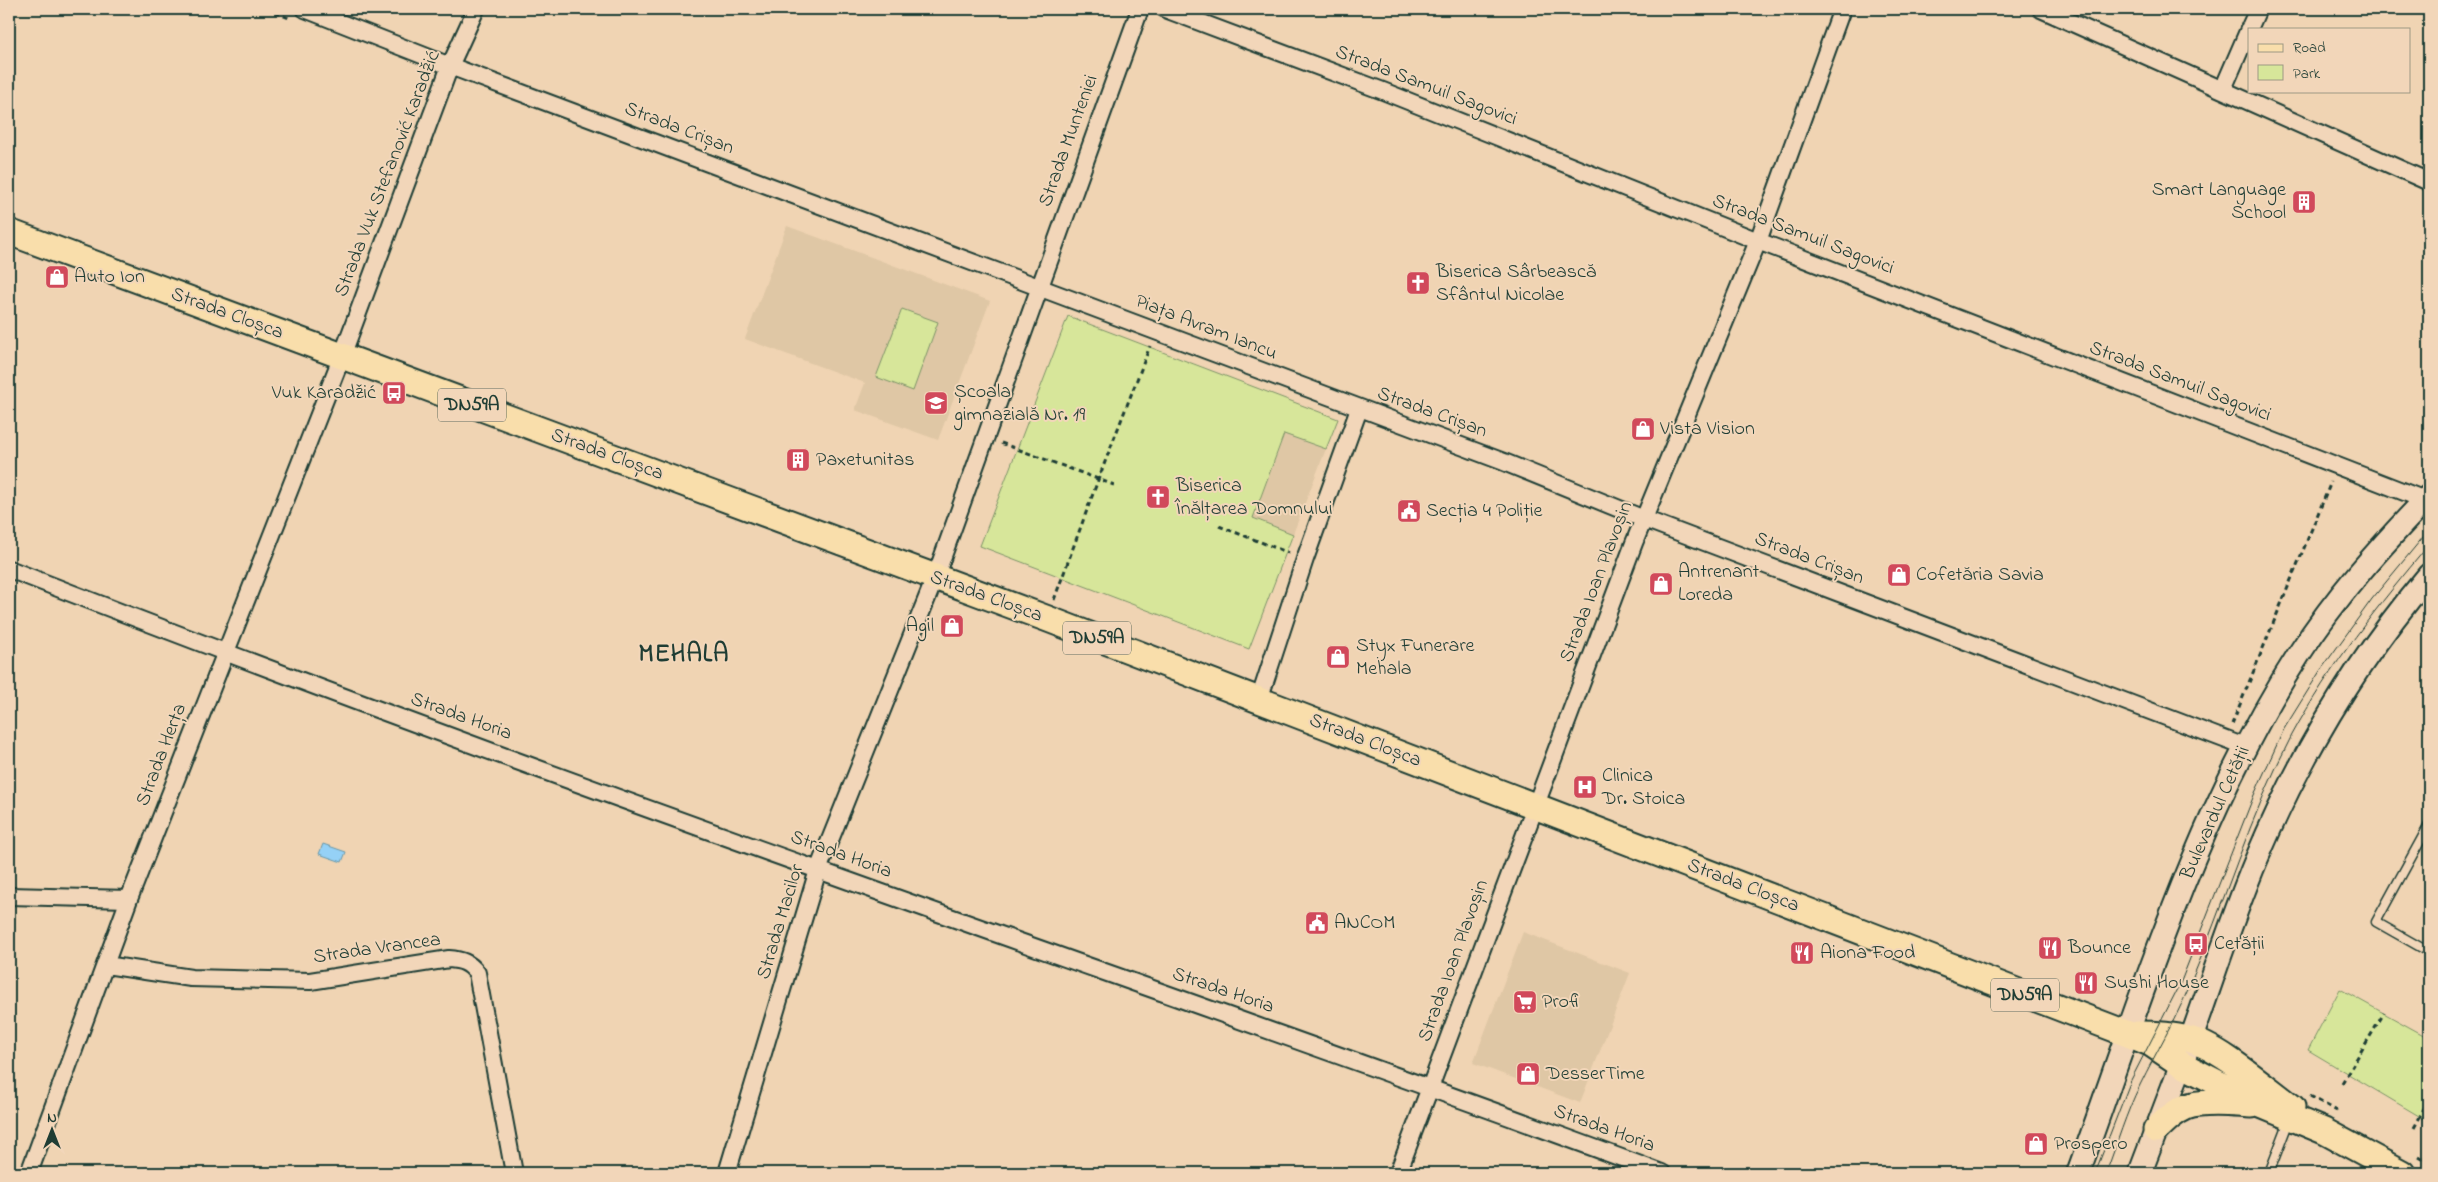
<svg xmlns="http://www.w3.org/2000/svg" width="2438" height="1182" font-family="'Indie Flower',sans-serif">
	<style>
		.built { fill: #dfc7a5 }
		.green { fill: #d7e69a; stroke: #7b9267 }
		.water { fill: #95d1f6; stroke: #6696a8 }
		.lines { fill: none; stroke-linecap: round; stroke-linejoin: round }
		.lane-casing { stroke: #1f3d34; stroke-width: 11 }
		.street-casing { stroke: #1f3d34; stroke-width: 20 }
		.secondary-casing { stroke: #1f3d34; stroke-width: 26 }
		.primary-casing { stroke: #1f3d34; stroke-width: 29 }
		.path { stroke: #1f3d34; stroke-width: 3; stroke-dasharray: 5 4; stroke-linecap: butt }
		.lane { stroke: #f2d6b9; stroke-width: 8 }
		.street { stroke: #f2d6b9; stroke-width: 16 }
		.secondary { stroke: #f2d6b9; stroke-width: 22 }
		.primary { stroke: #f9deab; stroke-width: 25 }
		.tram { stroke: #1f3d34; stroke-width: 1 }
		.labels { text-anchor: middle; dominant-baseline: central; stroke-width: 4; stroke-linejoin: round; paint-order: stroke }
		.shield { fill: #f2d6b9; stroke: #5e6b5c; stroke-width: 1 }
		.shield-label { font-size: 19px; font-weight: bold; fill: #1f3d34 }
		.street-label { font-size: 20px; fill: #1f3d34; stroke: #f2d6b9 }
		.poi-label { font-size: 20px; fill: #1f3d34; stroke: #f2d6b9; text-anchor: start }
		.district-label { font-size: 25px; font-weight: bold; letter-spacing: 1px; fill: #1f3d34; stroke: #f2d6b9 }
	</style>
	<rect width="100%" height="100%" fill="#f0d4b3"/>
	<filter id="ink" filterUnits="userSpaceOnUse"><feTurbulence type="fractalNoise" baseFrequency=".02" numOctaves="2"/><feDisplacementMap in="SourceGraphic" scale="10" xChannelSelector="R" yChannelSelector="G"/><feConvolveMatrix kernelMatrix="1 2 1 2 8 2 1 2 1" color-interpolation-filters="sRGB"/></filter>
	<g filter="url(#ink)">
		<!-- built -->
		<path class="built" d="M787,226L990,301L938,440L855,410L865,383L745,339Z
			M1285,433L1326,449L1293,534L1253,518Z
			M1523,932L1630,973L1580,1103L1473,1063Z"/>
		<!-- green -->
		<path class="green" d="M902,309L938,322L913,391L876,377Z
			M1068,316L1338,419L1326,449L1284,434L1253,518L1293,534L1249,649L980,546Z
			M2340,989L2429,1038V1122L2308,1050Z"/>
		<!-- water -->
		<path class="water" d="M323,844L346,852L342,862L319,854Z"/>
		<g class="lines">
			<defs>
				<path id="lane" d="M2429,825L2376,922L2429,952
					M2269,1173L2289,1121"/>
				<path id="street" d="M305,9L450,66L1504,462L1644,519L2245,747
					M1165,9L1383,91L1758,241L2425,500
					M2041,9L2429,182
					M2249,29L2258,9
					M2223,89L2249,29
					M9,569C278,674 549,774 821,871C1102,972 1383,1069 1662,1173
					M1259,700L1305,559L1359,409
					M9,896L129,899
					M106,965L191,978L310,981L449,959C461,960 469,962 477,973L514,1173
					M29,1173L129,899L342,356L450,66L476,9
					M727,1173L818,870L935,578L1140,9
					M1398,1173L1634,543L1758,241L1842,9"/>
				<path id="secondary" d="M2078,1173C2142,997 2197,812 2299,654C2336,596 2382,545 2429,496
					M2140,1173C2157,1128 2174,1084 2191,1039C2213,978 2232,917 2257,858C2300,756 2358,659 2429,575"/>
				<path id="primary" d="M9,232L1048,619L2128,1034L2150,1043L2181,1064L2261,1105L2324,1131L2402,1173
					M2138,1034C2155,1034 2172,1035 2188,1039C2218,1046 2266,1088 2292,1107
					M2156,1130C2165,1121 2174,1112 2186,1107C2203,1100 2234,1104 2252,1105"/>
			</defs>
			<!-- lane casing -->
			<use href="#lane" class="lane-casing"/>
			<!-- street casing -->
			<use href="#street" class="street-casing"/>
			<!-- secondary casing -->
			<use href="#secondary" class="secondary-casing"/>
			<!-- primary casing -->
			<use href="#primary" class="primary-casing"/>
			<!-- path -->
			<path class="path" d="M267,9L289,18
				M1001,443L1114,485
				M1219,526L1289,553
				M1054,600L1098,480L1150,346
				M2232,724L2331,482
				M2342,1083L2384,1013
				M2310,1096L2337,1111
				M2414,1128L2429,1100
				M2419,1157L2429,1163"/>
			<!-- lane -->
			<use href="#lane" class="lane"/>
			<!-- street -->
			<use href="#street" class="street"/>
			<!-- secondary -->
			<use href="#secondary" class="secondary"/>
			<!-- primary -->
			<use href="#primary" class="primary"/>
			<!-- tram -->
			<path class="tram" d="M2095,1173L2131,1080L2180,984L2254,795L2284,729L2320,671L2372,599L2429,530
				M2106,1173C2117,1144 2126,1113 2140,1085C2156,1052 2175,1021 2189,987C2224,904 2250,815 2292,735C2329,667 2379,604 2429,545"/>
		</g>
	</g>
	<!-- icons -->
	<defs>
		<symbol id="building-square" viewBox="-11 -11 22 22"><rect x="-9" y="-9" width="18" height="18" rx="4" fill="#d1495b" stroke="#f2d6b9"/><path d="M-4-6H4V6H1V3H-1V6H-4ZM-2.5-4.3h1.7v1.8h-1.7ZM.8-4.3h1.7v1.8H.8ZM-2.5-1h1.7V.8h-1.7ZM.8-1h1.7V.8H.8Z" fill="#fff"/></symbol>
		<symbol id="shop-square" viewBox="-11 -11 22 22"><rect x="-9" y="-9" width="18" height="18" rx="4" fill="#d1495b" stroke="#f2d6b9"/><path d="M-5-2.5h2.3a2.7 3.5 0 0 1 5.4 0H5L5.5 6h-11ZM-1.5-2.5h3a1.5 2.3 0 0 0-3 0Z" fill="#fff"/></symbol>
		<symbol id="church-square" viewBox="-11 -11 22 22"><rect x="-9" y="-9" width="18" height="18" rx="4" fill="#d1495b" stroke="#f2d6b9"/><path d="M-1.2-6h2.4v3.5h3.3v2.4h-3.3V6h-2.4V-.1h-3.3v-2.4h3.3Z" fill="#fff"/></symbol>
		<symbol id="bus-square" viewBox="-11 -11 22 22"><rect x="-9" y="-9" width="18" height="18" rx="4" fill="#d1495b" stroke="#f2d6b9"/><path d="M-5-6H5V4H4V6H2V4H-2V6H-4V4H-5ZM-3.5-4V0h7V-4ZM-3.5 1.2v1.5H-2V1.2ZM2 1.2v1.5H3.5V1.2Z" fill="#fff"/></symbol>
		<symbol id="school-square" viewBox="-11 -11 22 22"><rect x="-9" y="-9" width="18" height="18" rx="4" fill="#d1495b" stroke="#f2d6b9"/><path d="M0-5L7-2L0 1L-7-2ZM-4 1L0 2.5L4 1V4Q0 6-4 4Z" fill="#fff"/></symbol>
		<symbol id="civic-square" viewBox="-11 -11 22 22"><rect x="-9" y="-9" width="18" height="18" rx="4" fill="#d1495b" stroke="#f2d6b9"/><path d="M-.6-6.5H3V-4.5H.6V-3L4-1V1h2V6H-6V1h2V-1L-.6-3ZM-1.2 2.5V6h2.4V2.5Z" fill="#fff"/></symbol>
		<symbol id="hospital-square" viewBox="-11 -11 22 22"><rect x="-9" y="-9" width="18" height="18" rx="4" fill="#d1495b" stroke="#f2d6b9"/><path d="M-5-5h3v3.5h4V-5h3V5h-3V1.5h-4V5h-3Z" fill="#fff"/></symbol>
		<symbol id="restaurant-square" viewBox="-11 -11 22 22"><rect x="-9" y="-9" width="18" height="18" rx="4" fill="#d1495b" stroke="#f2d6b9"/><path d="M-5-6h1v4h1v-4h1v4h1v-4h1v5L-1.5 .5V6h-2V.5L-5-1ZM5-6V6H3V1.5H1.5Q1.5-4 5-6Z" fill="#fff"/></symbol>
		<symbol id="supermarket-square" viewBox="-11 -11 22 22"><rect x="-9" y="-9" width="18" height="18" rx="4" fill="#d1495b" stroke="#f2d6b9"/><path d="M-6-5.5h2.5l.6 2H6L4.5 2H-2.5L-4.4-4H-6ZM-1.5 3.2a1.3 1.3 0 1 0 .1 0ZM3 3.2a1.3 1.3 0 1 0 .1 0Z" fill="#fff"/></symbol>
	</defs>
	<g fill-rule="evenodd">
		<use href="#building-square" x="2290" y="188" width="28" height="28"/>
		<use href="#shop-square" x="43" y="263" width="28" height="28"/>
		<use href="#church-square" x="1404" y="269" width="28" height="28"/>
		<use href="#bus-square" x="380" y="379" width="28" height="28"/>
		<use href="#school-square" x="922" y="389" width="28" height="28"/>
		<use href="#shop-square" x="1629" y="415" width="28" height="28"/>
		<use href="#building-square" x="784" y="446" width="28" height="28"/>
		<use href="#church-square" x="1144" y="483" width="28" height="28"/>
		<use href="#civic-square" x="1395" y="497" width="28" height="28"/>
		<use href="#shop-square" x="1885" y="561" width="28" height="28"/>
		<use href="#shop-square" x="1647" y="570" width="28" height="28"/>
		<use href="#shop-square" x="938" y="612" width="28" height="28"/>
		<use href="#shop-square" x="1324" y="643" width="28" height="28"/>
		<use href="#hospital-square" x="1571" y="773" width="28" height="28"/>
		<use href="#civic-square" x="1303" y="909" width="28" height="28"/>
		<use href="#bus-square" x="2182" y="930" width="28" height="28"/>
		<use href="#restaurant-square" x="2036" y="934" width="28" height="28"/>
		<use href="#restaurant-square" x="1788" y="939" width="28" height="28"/>
		<use href="#restaurant-square" x="2072" y="969" width="28" height="28"/>
		<use href="#supermarket-square" x="1511" y="988" width="28" height="28"/>
		<use href="#shop-square" x="1514" y="1060" width="28" height="28"/>
		<use href="#shop-square" x="2022" y="1130" width="28" height="28"/>
	</g>
	<g class="labels">
		<!-- shield labels -->
		<g class="shield">
			<rect x="438" y="388.5" width="68" height="33" rx="4"/>
			<rect x="1063" y="621.5" width="68" height="33" rx="4"/>
			<rect x="1991" y="978.5" width="68" height="33" rx="4"/>
		</g>
		<g class="shield-label">
			<text x="472" y="405">DN59A</text>
			<text x="1097" y="638">DN59A</text>
			<text x="2025" y="995">DN59A</text>
		</g>
		<!-- street labels -->
		<g class="street-label">
			<text transform="translate(1426 86) rotate(21)">Strada Samuil Sagovici</text>
			<text transform="translate(679 129) rotate(21)">Strada Crișan</text>
			<text transform="translate(1069 141) rotate(-70)">Strada Munteniei</text>
			<text transform="translate(388 174) rotate(-69)">Strada Vuk Stefanović Karadžić</text>
			<text transform="translate(1803 235) rotate(21)">Strada Samuil Sagovici</text>
			<text transform="translate(227 314) rotate(20)">Strada Cloșca</text>
			<text transform="translate(1206 328) rotate(21)">Piața Avram Iancu</text>
			<text transform="translate(2180 382) rotate(21)">Strada Samuil Sagovici</text>
			<text transform="translate(1432 413) rotate(20)">Strada Crișan</text>
			<text transform="translate(607 455) rotate(20)">Strada Cloșca</text>
			<text transform="translate(1809 559) rotate(21)">Strada Crișan</text>
			<text transform="translate(1597 582) rotate(-69)">Strada Ioan Plavoșin</text>
			<text transform="translate(986 597) rotate(20)">Strada Cloșca</text>
			<text transform="translate(461 717) rotate(20)">Strada Horia</text>
			<text transform="translate(1365 741) rotate(21)">Strada Cloșca</text>
			<text transform="translate(162 755) rotate(-69)">Strada Herța</text>
			<text transform="translate(2216 813) rotate(-66)">Bulevardul Cetății</text>
			<text transform="translate(841 855) rotate(20)">Strada Horia</text>
			<text transform="translate(1743 886) rotate(21)">Strada Cloșca</text>
			<text transform="translate(781 922) rotate(-73)">Strada Macilor</text>
			<text transform="translate(377 949) rotate(-8)">Strada Vrancea</text>
			<text transform="translate(1454 961) rotate(-70)">Strada Ioan Plavoșin</text>
			<text transform="translate(1223 991) rotate(19)">Strada Horia</text>
			<text transform="translate(1604 1129) rotate(20)">Strada Horia</text>
		</g>
		<!-- poi labels -->
		<g class="poi-label">
			<text x="2286" y="190" text-anchor="end">Smart Language<tspan x="2286" dy="23">School</tspan></text>
			<text x="1436" y="272">Biserica Sârbească<tspan x="1436" dy="23">Sfântul Nicolae</tspan></text>
			<text x="74" y="277">Auto Ion</text>
			<text x="954" y="392">Școala<tspan x="954" dy="23">gimnazială Nr. 19</tspan></text>
			<text x="376" y="393" text-anchor="end">Vuk Karadžić</text>
			<text x="1660" y="429">Vista Vision</text>
			<text x="816" y="460">Paxetunitas</text>
			<text x="1176" y="486">Biserica<tspan x="1176" dy="23">Înălțarea Domnului</tspan></text>
			<text x="1426" y="511">Secția 4 Poliție</text>
			<text x="1678" y="572">Antrenant<tspan x="1678" dy="23">Loreda</tspan></text>
			<text x="1916" y="575">Cofetăria Savia</text>
			<text x="934" y="626" text-anchor="end">Agil</text>
			<text x="1356" y="646">Styx Funerare<tspan x="1356" dy="23">Mehala</tspan></text>
			<text x="1602" y="776">Clinica<tspan x="1602" dy="23">Dr. Stoica</tspan></text>
			<text x="1334" y="923">ANCOM</text>
			<text x="2214" y="944">Cetății</text>
			<text x="2068" y="948">Bounce</text>
			<text x="1820" y="953">Aiona Food</text>
			<text x="2104" y="983">Sushi House</text>
			<text x="1542" y="1002">Profi</text>
			<text x="1546" y="1074">DesserTime</text>
			<text x="2054" y="1144">Prospero</text>
		</g>
		<!-- district labels -->
		<g class="district-label">
			<text x="684" y="655">MEHALA</text>
		</g>
	</g>
	<!-- margin -->
	<rect width="2438" height="1182" fill="none" stroke="#f2d6b9" stroke-width="30"/>
	<rect x="15" y="15" width="2408" height="1152" fill="none" stroke="#1f3d34" stroke-width="2" filter="url(#ink)"/>
	<!-- legend -->
	<rect x="2248" y="28" width="162" height="65" fill="#f2d6b9" stroke="#9e9984"/>
	<rect x="2258" y="44" width="25" height="8" fill="#f9deab" stroke="#9e9984"/>
	<text x="2293" y="52" font-size="15" fill="#1f3d34">Road</text>
	<rect x="2258" y="65" width="25" height="15" fill="#d7e69a" stroke="#9e9984"/>
	<text x="2293" y="78" font-size="15" fill="#1f3d34">Park</text>
	<!-- north arrow -->
	<g transform="translate(52 1130)" stroke="#f2d6b9" stroke-width="4" paint-order="stroke">
	<path d="M0-4L9 19L0 12L-9 19Z" fill="#1f3d34"/>
	<text y="-8" font-size="14" font-weight="bold" text-anchor="middle" fill="#1f3d34">N</text>
	</g>
</svg>
